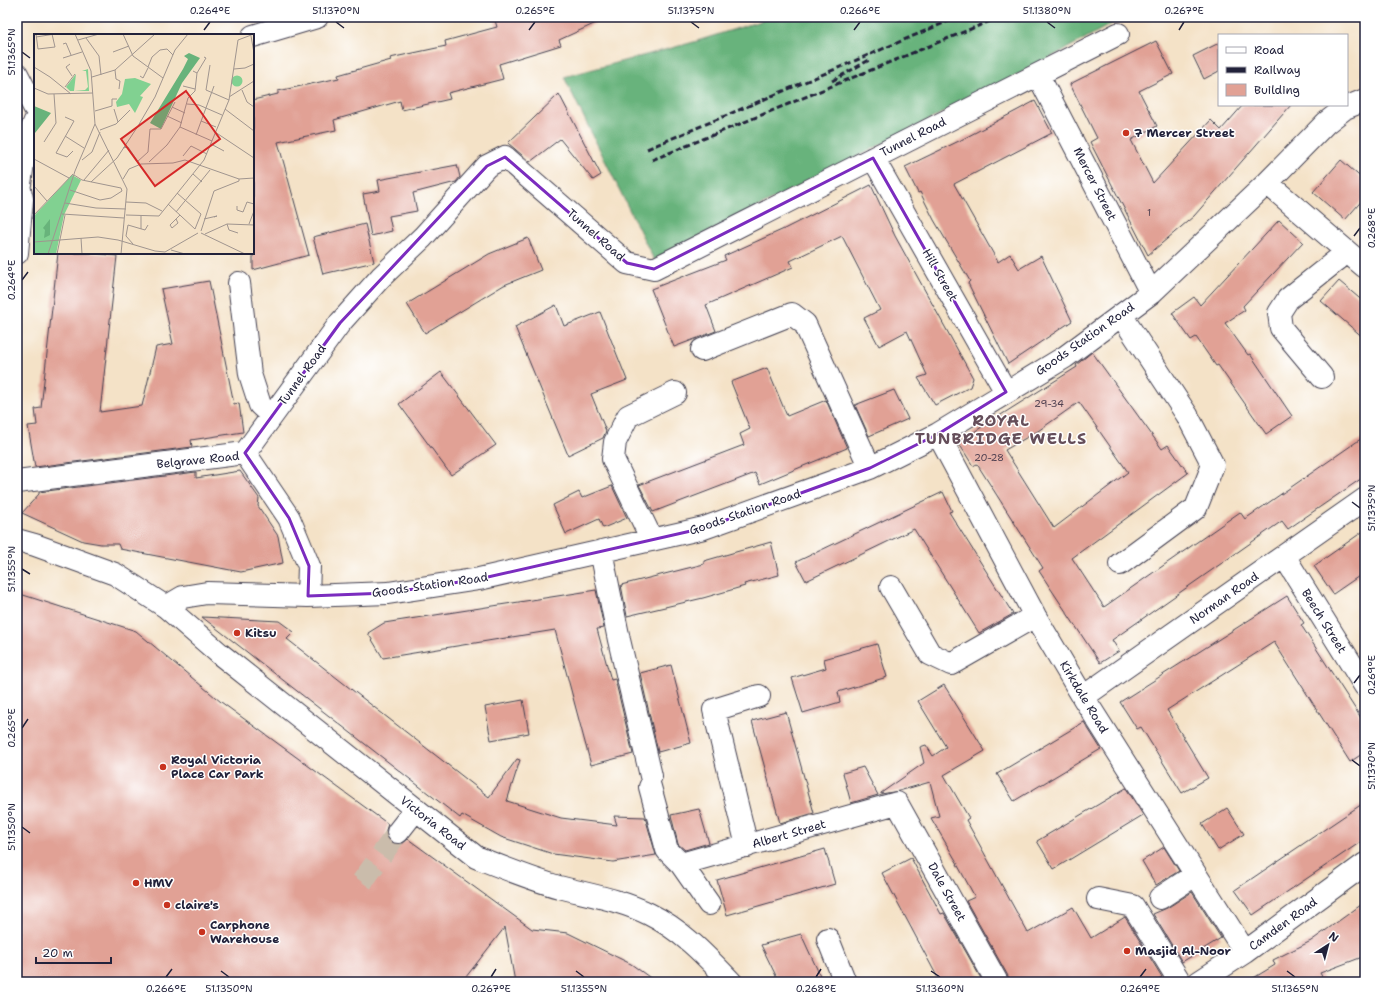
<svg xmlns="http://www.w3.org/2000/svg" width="1382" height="999" font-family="'Shantell Sans',sans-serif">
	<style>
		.forest { fill: #68b37b; stroke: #456a5b }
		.building { fill: #e1a195; fill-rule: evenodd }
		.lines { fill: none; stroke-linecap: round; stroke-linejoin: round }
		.minor-tunnel { stroke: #cabcab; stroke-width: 22; stroke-dasharray: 22 11; stroke-linecap: butt }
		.minor-casing { stroke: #423f50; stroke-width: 24 }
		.minor { stroke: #fff; stroke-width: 22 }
		.rail { stroke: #22223b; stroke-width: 3; stroke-dasharray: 6 3; stroke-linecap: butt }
		.marked { fill: none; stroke: #7b2cbf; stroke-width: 3; stroke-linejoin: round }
		.ticks { fill: none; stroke: #22223b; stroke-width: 1.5 }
		.poi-dot { fill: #c8321e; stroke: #fff; stroke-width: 1.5 }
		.labels { text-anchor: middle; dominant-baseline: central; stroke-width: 3; stroke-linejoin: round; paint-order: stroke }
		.number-label { font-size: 10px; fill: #524252 }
		.poi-label { font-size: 12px; font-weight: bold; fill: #22223b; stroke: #fff; text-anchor: start }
		.street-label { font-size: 12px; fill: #22223b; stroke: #fff }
		.district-label { font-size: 16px; font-weight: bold; letter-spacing: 1px; fill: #654e5a; stroke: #fff }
		.inset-road { fill: none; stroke: #a0958f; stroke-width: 1 }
		.view { fill: #d62828; fill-opacity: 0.15; stroke: #d62828; stroke-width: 2 }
		.inset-edge { fill: none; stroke: #22223b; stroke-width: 2 }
		.neatline { fill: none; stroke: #22223b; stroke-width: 1.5 }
		.ticks-label { font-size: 10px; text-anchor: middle; fill: #22223b }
	</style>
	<rect width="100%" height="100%" fill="#fff"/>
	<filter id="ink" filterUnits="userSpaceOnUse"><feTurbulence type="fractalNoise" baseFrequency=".025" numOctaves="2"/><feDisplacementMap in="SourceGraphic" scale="8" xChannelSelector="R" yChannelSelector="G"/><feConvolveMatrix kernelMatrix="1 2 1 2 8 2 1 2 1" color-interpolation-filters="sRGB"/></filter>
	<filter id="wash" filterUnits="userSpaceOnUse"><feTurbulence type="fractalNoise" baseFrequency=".012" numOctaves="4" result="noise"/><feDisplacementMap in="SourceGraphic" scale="16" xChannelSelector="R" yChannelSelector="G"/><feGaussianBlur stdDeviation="0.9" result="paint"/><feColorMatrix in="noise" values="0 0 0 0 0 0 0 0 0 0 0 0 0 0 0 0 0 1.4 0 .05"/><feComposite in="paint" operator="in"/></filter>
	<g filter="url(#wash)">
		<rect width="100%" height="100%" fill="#f4e2c7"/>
		<!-- forest -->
		<path class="forest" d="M773,17H1124L1035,66L654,260L564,77L694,42Z"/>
		<g id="blocks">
			<!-- building -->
			<path class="building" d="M494,17H609L559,40L561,45L499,64L503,79L448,93L450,99L402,110L400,101L334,120L336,130L278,142L309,255L253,270V100L278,94V91L339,78L338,75L391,60L390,58L446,46L445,41L497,27Z
				M1156,41L1173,74L1139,91L1157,126L1131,140L1153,183L1211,120L1221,130L1243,105H1291L1194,216L1148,255L1090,142L1097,138L1070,84Z
				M1219,43V71L1204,79L1193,56Z
				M559,94L601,175L593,180L560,139L530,162L508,143Z
				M1035,101L1052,133L954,184L998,262L1010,254L1019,269L1041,256L1072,321L1008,364L968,283L970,281L934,220L920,192L918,193L905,167L961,140Z
				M1341,160L1365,181V197L1345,220L1313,192Z
				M457,165L460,177L456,182L413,193L417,211L389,216L392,231L371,236L363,194L380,191L378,180Z
				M871,185L895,236L973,378L970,387L935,405L918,378L927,375L907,331L879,346L864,318L880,310L842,236L790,261L793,267L706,305L716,331L674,347L651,289L726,260L724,256L784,229Z
				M1279,220L1303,242L1243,306L1245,310L1225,323L1248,355L1250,354L1292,416L1266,434L1218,365L1216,366L1196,337L1191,340L1172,313L1194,297L1200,305Z
				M365,224L374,262L323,274L313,237Z
				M528,238L541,270L504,285L425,333L407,304L489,254Z
				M58,253H94L117,256L100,412L142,406L156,347L173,344L161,289L209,281L234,404L239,403L243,432L191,440L192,447L35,467L28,426L37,425L35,409L41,408Z
				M1339,281L1365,303V339L1321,301Z
				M556,305L564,326L600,312L627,380L591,394L606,431L603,438L568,455L515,327Z
				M1092,352L1162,449L1168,445L1188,473L1072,558L1104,607L1240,512L1245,519L1365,436V476L1288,529L1282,521L1112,640L1119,651L1100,663L1039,571L1043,568L977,464L973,466L958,442L1077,367L1076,365ZM1079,402L1128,472L1054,528L1005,450L1038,431Z
				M767,368L787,416L826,400L847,448L760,484L755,473L653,512L639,485L744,445L740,434L750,429L731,382Z
				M441,372L496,445L451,475L399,404Z
				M894,390L908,419L869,436L855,405Z
				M240,471L259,498L258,506L278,536L283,563L241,572L120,549L118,544H101L83,541L22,513L39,494V492L196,472V478Z
				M612,486L627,518L603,528L599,519L566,534L553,505L579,492L582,498Z
				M943,492L952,511L949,512L1013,614L979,633L914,529L806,581L796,562Z
				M1365,530V572L1333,594L1314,566Z
				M771,542L779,575L744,584L745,586L703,598L627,616L621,585L704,564V561Z
				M596,590L604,628L597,629L611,680L615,679L633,754L591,765L555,630L383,658L368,633L384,623Z
				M17,593L136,631L221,702L388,824L386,830V836L391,842L397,844H402L408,839L532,929L568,933L631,964L656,982H515L505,927L462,982H17Z
				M1287,596L1304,623L1301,625L1365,724V752L1350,762L1274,642L1167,710L1208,778L1182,793L1141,727L1137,729L1120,702Z
				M202,617L279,621L294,632L287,639L489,797L517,759L520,760L507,801L561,818L617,825L614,816L645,817L656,855L613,862L553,854L501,837L462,815L460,818Z
				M877,644L887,677L838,692L840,702L803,713L792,678L826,668L824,659Z
				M671,665L691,743L658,752L640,673Z
				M944,685L985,751L944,775L969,818L966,820L1028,933L1073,907L1091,938L1125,917L1162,977L1153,982H1009L1008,976L966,901L975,897L957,864H958L931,818L939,816L930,782L899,791L881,794V793L924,763L920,747L926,745L933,756L946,747L918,701Z
				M523,700L529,733L491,740L485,707Z
				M786,712L814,813L780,823L752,721Z
				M1084,722L1101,749L1014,801L997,774Z
				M863,767L878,795L851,803L843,773Z
				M1126,788L1143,815L1054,869L1037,841Z
				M1365,802V839L1253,915L1235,890Z
				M1227,808L1244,834L1218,850L1202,824Z
				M699,809L709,843L685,850L678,844L671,815Z
				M1164,847L1179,871L1156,885L1142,861Z
				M825,849L835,884L727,915L717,880Z
				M911,858L941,914L944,913L983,982H940L882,873Z
				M1192,892L1221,938L1182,962L1153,914L1167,908Z
				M1365,902V956L1320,973L1325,982H1247L1275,965L1273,960L1311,941Z
				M801,934L823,982H779L761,945Z"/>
		</g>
	</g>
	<g filter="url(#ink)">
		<use href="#blocks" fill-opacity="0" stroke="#423f50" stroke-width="1"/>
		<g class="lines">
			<!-- minor-tunnel -->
			<path class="minor-tunnel" d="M362,882L398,832"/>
			<defs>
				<path id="minor" d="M253,36L317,17
					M17,74L34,107
					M1038,75L1151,293
					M873,158L1006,392
					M17,176L22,199L17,253
					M1267,183L1365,267
					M20,184L26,143L35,121
					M239,283L250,374L260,405L272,416
					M702,350L792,314L805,324L870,468
					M1322,377L1281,328L1279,313L1288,299L1347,252
					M938,434L1035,616L1083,697L1245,952
					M245,453L340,323L381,277L423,237L487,166L505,157L627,263L654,269L1118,34
					M245,453L289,518L309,566L308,596
					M17,482L245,453
					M17,540L35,545L115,574L166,607L220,654L476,857C504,868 531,879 559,887C590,895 621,900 649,914C682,930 706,956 731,982
					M652,540L613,459L615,442L628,416L675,393
					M601,551L619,640L651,776
					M1284,556L1365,686
					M1120,564L1196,508L1213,465L1187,415L1121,315
					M891,587L930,654L951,664L1035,616
					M166,607L183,597L207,593L308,596L388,593L479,579L704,528L870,468L938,434L1065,357L1151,293L1267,183L1326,123L1345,108L1365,100
					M1083,697L1365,499
					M650,787L667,850L681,864L709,904
					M398,832L416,809
					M747,846L714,710L759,696
					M681,864L897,803L997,982
					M1160,898L1195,875
					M1098,899L1133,906L1180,982
					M828,939L845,982
					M1199,982L1245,952L1365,864"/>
			</defs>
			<!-- minor casing -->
			<use href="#minor" class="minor-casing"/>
			<!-- minor -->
			<use href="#minor" class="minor"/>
			<!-- rail -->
			<path class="rail" d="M832,81L871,59
				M647,149L958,17
				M652,160L1000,17"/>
		</g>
	</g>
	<!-- marked area -->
	<path class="marked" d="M505,157L627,263L654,269L873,158L1006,392L938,434L870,468L704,528L479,579L388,593L308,596L309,566L289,518L245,453L340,323L487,166Z"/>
	<!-- ticks -->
	<path class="ticks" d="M336,22L344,28M691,22L699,28M1047,22L1055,28M204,30L210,22M529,30L535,22M854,30L860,22M1179,30L1184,22M22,52L30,58M1354,236L1360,228M22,280L28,272M1352,502L1360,508M22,569L30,574M1354,683L1360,675M22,728L28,719M1352,760L1360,766M22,827L30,833M221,971L229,977M576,971L584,977M931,971L940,977M1287,971L1295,977M166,977L172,969M491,977L496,969M816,977L821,969M1140,977L1146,969"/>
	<!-- markers -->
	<g class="poi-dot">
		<circle cx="1126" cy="133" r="4"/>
		<circle cx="237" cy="633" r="4"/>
		<circle cx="163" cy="767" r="4"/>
		<circle cx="136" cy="883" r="4"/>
		<circle cx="167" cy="905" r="4"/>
		<circle cx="202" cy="932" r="4"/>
		<circle cx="1127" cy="951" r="4"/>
	</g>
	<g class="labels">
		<!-- number labels -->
		<g class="number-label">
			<text x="1149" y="212">1</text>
			<text x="1049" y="403">29-34</text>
			<text x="989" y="457">20-28</text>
		</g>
		<!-- poi labels -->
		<g class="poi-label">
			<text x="1134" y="133">7 Mercer Street</text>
			<text x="245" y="633">Kitsu</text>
			<text x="171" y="760">Royal Victoria<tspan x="171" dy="14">Place Car Park</tspan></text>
			<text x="144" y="883">HMV</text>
			<text x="175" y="905">claire's</text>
			<text x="210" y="925">Carphone<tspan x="210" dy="14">Warehouse</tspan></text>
			<text x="1135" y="951">Masjid Al-Noor</text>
		</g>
		<!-- street labels -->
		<g class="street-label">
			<text transform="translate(913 137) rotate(-27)">Tunnel Road</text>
			<text transform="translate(1095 184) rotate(63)">Mercer Street</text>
			<text transform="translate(596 235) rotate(41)">Tunnel Road</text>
			<text transform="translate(940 275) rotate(60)">Hill Street</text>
			<text transform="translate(1085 339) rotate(-35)">Goods Station Road</text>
			<text transform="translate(302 375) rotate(-54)">Tunnel Road</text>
			<text transform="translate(198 460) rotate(-6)">Belgrave Road</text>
			<text transform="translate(745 512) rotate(-19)">Goods Station Road</text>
			<text transform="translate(430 585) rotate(-8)">Goods Station Road</text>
			<text transform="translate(1224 598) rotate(-35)">Norman Road</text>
			<text transform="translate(1324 621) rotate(58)">Beech Street</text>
			<text transform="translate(1084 697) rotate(59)">Kirkdale Road</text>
			<text transform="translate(433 823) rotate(38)">Victoria Road</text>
			<text transform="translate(789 834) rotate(-16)">Albert Street</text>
			<text transform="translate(947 892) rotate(61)">Dale Street</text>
			<text transform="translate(1283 924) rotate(-36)">Camden Road</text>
		</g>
		<!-- district labels -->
		<g class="district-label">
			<text x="1001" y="420">ROYAL<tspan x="1001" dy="18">TUNBRIDGE WELLS</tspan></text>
		</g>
	</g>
	<!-- overview -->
	<g transform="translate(34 34)">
		<rect width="220" height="220" fill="#f4e2c7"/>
		<path d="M54,35L55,57H36L32,53L42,40L40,57L51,56L54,53L52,37H48ZM197.5 47a5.5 5.5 0 1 1 11 0a5.5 5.5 0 1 1-11 0ZM101,44L117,50L106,62L109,63L101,79L95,70L83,73L82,68L88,60L91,45ZM38,141L47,146L30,181L22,220H0V182Z" fill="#81d191"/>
		<path d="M155,19L166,24L148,49L127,95L116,89L149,35L154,25L150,22ZM0,72L17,79L1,99V110ZM16,185V201L10,204L11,196L9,194Z" fill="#68b37b"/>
		<path class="inset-road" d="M2,0L4,15L21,13L18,0M89,0L99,22L129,44M217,2L220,19M2,3L21,0M52,4L65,22L67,41M44,6L65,0M204,6L220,0M29,10L32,9L37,21M79,18L95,12M29,24L48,18M36,30L32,33L38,42M176,31L172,56L195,66M0,33L16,43L37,60M114,33L118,23L126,16L133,15L139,21M200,35L211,34L220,30M81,36L82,45L86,47L85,55M163,39L172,24L170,23M106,42L109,44L114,34M58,43L81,36L121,0M149,52L161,55M31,53L41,40M0,54L14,60L59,59M208,56L213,68L220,73M195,63L220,47M153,70L165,71L188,81M138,73L151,79M80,75L84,88M191,75L220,97M61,77L78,72V65H83M133,82L148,89M31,83L40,87L22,119L33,123L39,117M167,87L182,93M61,90L93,155L87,220M146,93L178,107M66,96L82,90L96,76M181,98L220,124M162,101L180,52M31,102L50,114M10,108L22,89L20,60M177,110L190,117M89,114L94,113L105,129M114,118L116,95H127L141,68M149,122L157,112L173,120M0,125L35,144M48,126L58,118L66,98M103,128L114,118M115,128L133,111L146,93L154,64L161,57L163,39L159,37M159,140L168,148M89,145L95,135L107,130L139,129L151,126L205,145L220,144M50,146L75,116M57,148L83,124L104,92L121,63L141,16L154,0M0,152L13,167M36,156L66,166L77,164L88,157L87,154L48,146L40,141M143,159L167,180L161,195M92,168L112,169L128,177M31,169L62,174L92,175M134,170L161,195M203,172V176L209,178L213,168L220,170M142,178L176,136M28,180L90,184M0,181L39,140M92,181L125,182L170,126L195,66L204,6M142,185L144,189L138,194L136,191L146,181M170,185L183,182L180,183M193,190L195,196L204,199M215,190L220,177M107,195V182M167,197L180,157L205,147V145M167,199L211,220M171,200L193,190L220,191M47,204L48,220M0,208L64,203L84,206L121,217L131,218L164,199M99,210L92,202L94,191L111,196L114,191M137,216L151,220M14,220L41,137L61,90L57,37L41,0M23,220L31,181"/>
		<path class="view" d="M152,57L186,105L121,152L87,105Z"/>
		<rect width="220" height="220" class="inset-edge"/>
	</g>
	<!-- margin -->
	<rect width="1382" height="999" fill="none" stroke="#fff" stroke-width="44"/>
	<!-- legend -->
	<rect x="1218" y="34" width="130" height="72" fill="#ffffff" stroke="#a7a7b1"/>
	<rect x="1226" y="47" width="20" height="6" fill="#ffffff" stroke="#a7a7b1"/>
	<text x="1254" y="54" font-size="12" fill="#22223b">Road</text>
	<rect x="1226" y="67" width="20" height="6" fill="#22223b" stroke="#a7a7b1"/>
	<text x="1254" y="74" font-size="12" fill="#22223b">Railway</text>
	<rect x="1226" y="84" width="20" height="12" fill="#e1a195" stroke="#a7a7b1"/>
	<text x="1254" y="94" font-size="12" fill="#22223b">Building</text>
	<!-- north arrow -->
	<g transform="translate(1328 945) rotate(36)" stroke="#ffffff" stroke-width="3" paint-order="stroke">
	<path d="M0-3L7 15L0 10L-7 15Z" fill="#22223b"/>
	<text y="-6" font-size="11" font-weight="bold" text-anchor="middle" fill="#22223b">N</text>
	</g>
	<!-- scale -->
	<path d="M36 957v6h75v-6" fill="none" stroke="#22223b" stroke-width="2"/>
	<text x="42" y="957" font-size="12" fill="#22223b" stroke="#ffffff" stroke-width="3" paint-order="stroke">20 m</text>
	<rect x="22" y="22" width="1338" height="955" class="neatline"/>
	<g class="ticks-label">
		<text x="210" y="14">0.264°E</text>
		<text x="336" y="14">51.1370°N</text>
		<text x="535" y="14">0.265°E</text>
		<text x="691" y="14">51.1375°N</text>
		<text x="860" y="14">0.266°E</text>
		<text x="1047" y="14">51.1380°N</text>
		<text x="1184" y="14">0.267°E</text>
		<text transform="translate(11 52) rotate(-90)" y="4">51.1365°N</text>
		<text transform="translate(1371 228) rotate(-90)" y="4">0.268°E</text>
		<text transform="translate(11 280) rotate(-90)" y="4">0.264°E</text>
		<text transform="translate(1371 508) rotate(-90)" y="4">51.1375°N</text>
		<text transform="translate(11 569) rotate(-90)" y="4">51.1355°N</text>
		<text transform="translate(1371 675) rotate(-90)" y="4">0.269°E</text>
		<text transform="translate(11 728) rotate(-90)" y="4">0.265°E</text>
		<text transform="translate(1371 766) rotate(-90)" y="4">51.1370°N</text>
		<text transform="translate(11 827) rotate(-90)" y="4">51.1350°N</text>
		<text x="166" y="992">0.266°E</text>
		<text x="229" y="992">51.1350°N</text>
		<text x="491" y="992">0.267°E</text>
		<text x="584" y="992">51.1355°N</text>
		<text x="816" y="992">0.268°E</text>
		<text x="940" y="992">51.1360°N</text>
		<text x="1140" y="992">0.269°E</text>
		<text x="1295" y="992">51.1365°N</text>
	</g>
</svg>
